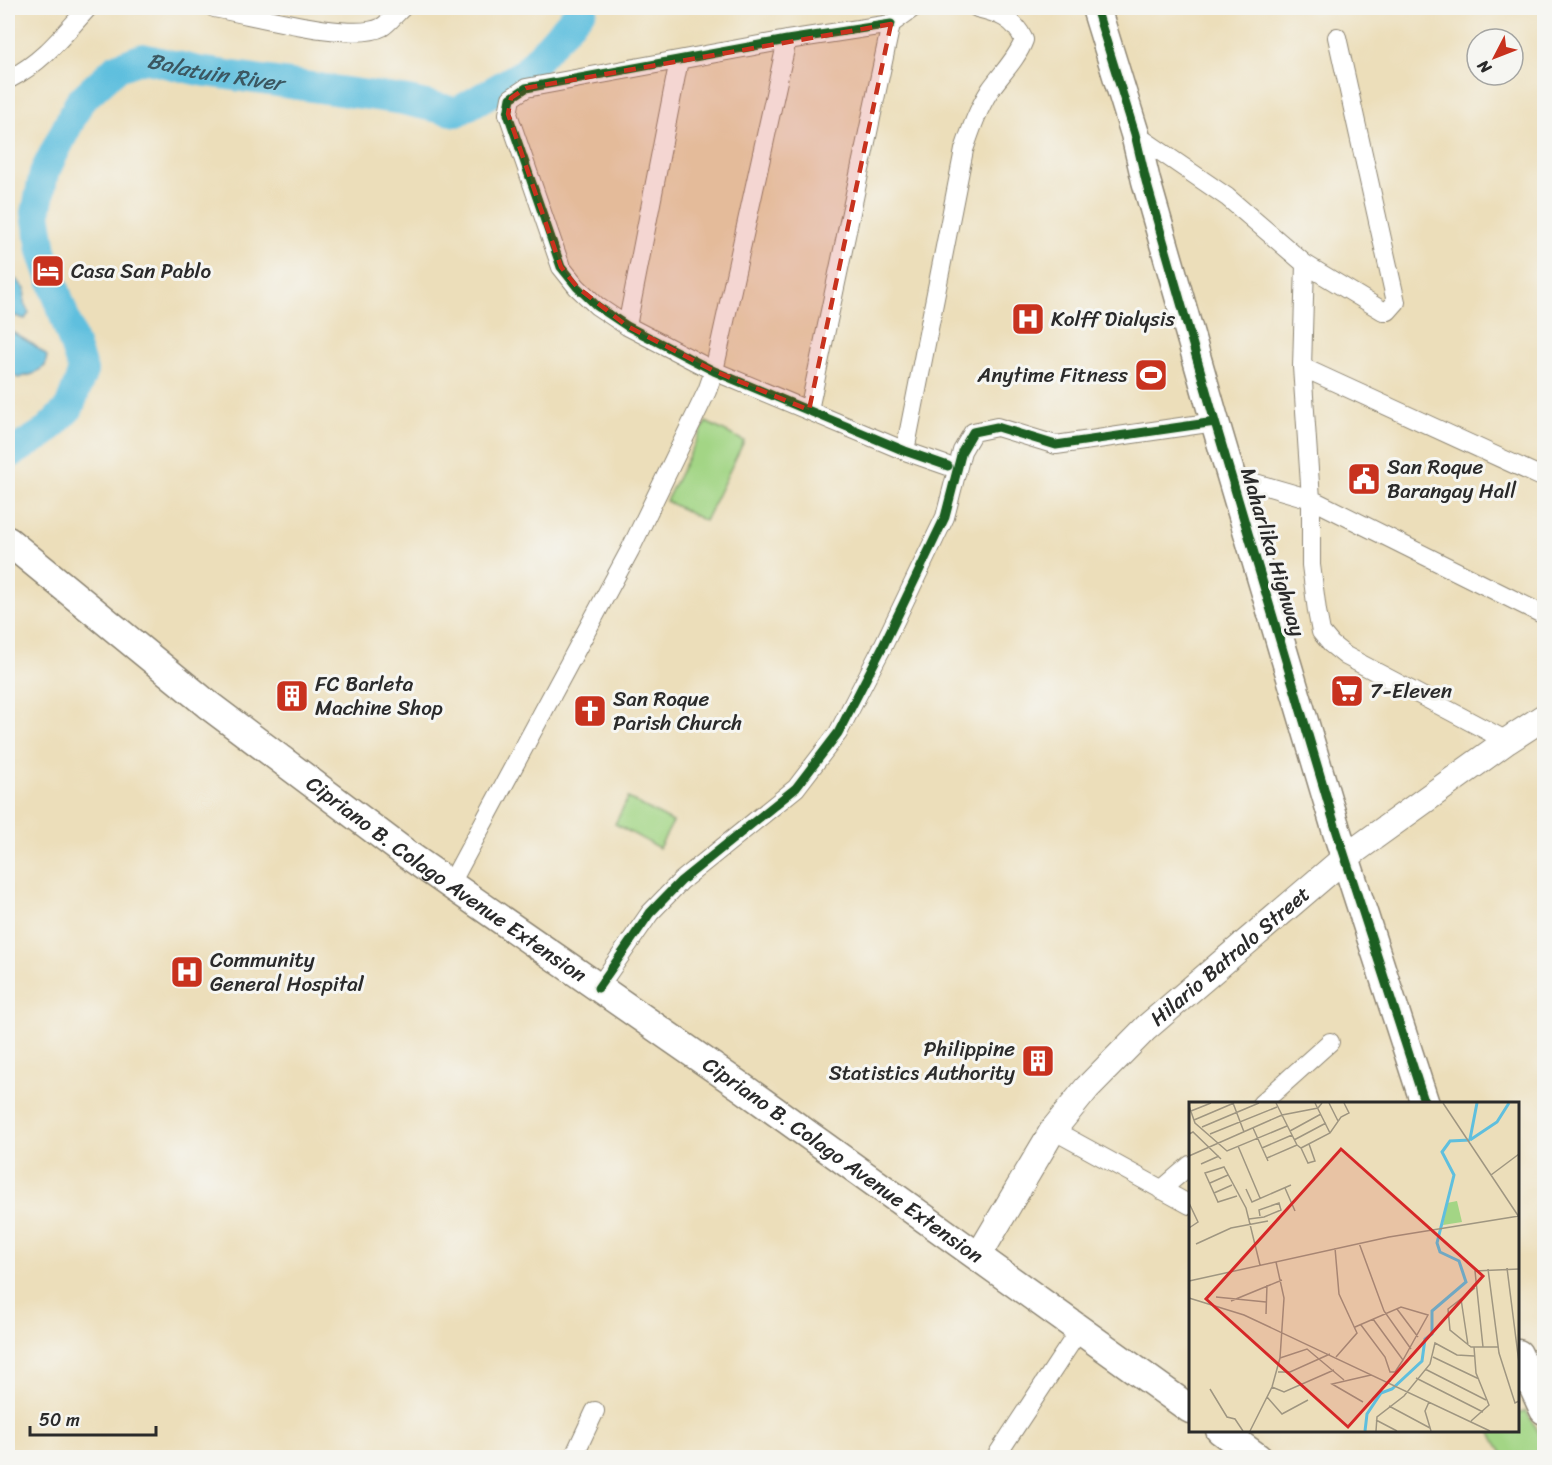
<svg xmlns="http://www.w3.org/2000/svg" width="1552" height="1465" font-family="Sriracha,sans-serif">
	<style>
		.green { fill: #a3d585; stroke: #678058; stroke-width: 1.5 }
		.water { fill: #5fbfde; stroke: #457584; stroke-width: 1.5 }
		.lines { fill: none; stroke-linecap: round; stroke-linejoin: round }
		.river { stroke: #5fbfde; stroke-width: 30 }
		.street-casing { stroke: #8c8472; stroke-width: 20 }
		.secondary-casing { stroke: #8c8472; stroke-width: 28 }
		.primary-casing { stroke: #8c8472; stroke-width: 31 }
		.street { stroke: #fff; stroke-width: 18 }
		.secondary { stroke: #fff; stroke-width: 26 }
		.primary { stroke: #fff; stroke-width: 28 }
		.cycleway-casing { stroke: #f6f6f2; stroke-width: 13 }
		.cycleway { stroke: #1b5e20; stroke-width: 9 }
		.marked { fill: #c8321e; fill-opacity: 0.2; stroke: #c8321e; stroke-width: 4.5; stroke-dasharray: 12 8; stroke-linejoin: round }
		.labels { text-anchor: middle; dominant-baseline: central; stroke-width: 6; stroke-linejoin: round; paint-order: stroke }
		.poi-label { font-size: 21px; fill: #2b2b2b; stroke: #f6f6f2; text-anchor: start }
		.street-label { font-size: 21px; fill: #2b2b2b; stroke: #f6f6f2 }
		.water-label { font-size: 22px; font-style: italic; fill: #3b5761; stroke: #f6f6f2 }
		.inset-river { fill: none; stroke: #5fbfde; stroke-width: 3 }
		.inset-road { fill: none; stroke: #9f9681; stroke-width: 1.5 }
		.view { fill: #d62828; fill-opacity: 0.15; stroke: #d62828; stroke-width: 3 }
		.inset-edge { fill: none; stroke: #2b2b2b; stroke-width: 3 }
	</style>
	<rect width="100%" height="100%" fill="#f6f6f2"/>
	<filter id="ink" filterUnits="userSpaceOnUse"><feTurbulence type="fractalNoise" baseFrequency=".0167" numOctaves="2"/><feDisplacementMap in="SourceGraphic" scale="12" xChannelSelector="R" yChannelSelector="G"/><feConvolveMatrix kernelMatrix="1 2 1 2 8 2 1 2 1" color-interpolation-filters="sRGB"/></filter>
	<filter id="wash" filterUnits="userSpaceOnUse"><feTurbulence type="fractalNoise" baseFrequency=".008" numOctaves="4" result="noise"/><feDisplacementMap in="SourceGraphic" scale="24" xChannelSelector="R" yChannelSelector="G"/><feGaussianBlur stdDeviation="1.35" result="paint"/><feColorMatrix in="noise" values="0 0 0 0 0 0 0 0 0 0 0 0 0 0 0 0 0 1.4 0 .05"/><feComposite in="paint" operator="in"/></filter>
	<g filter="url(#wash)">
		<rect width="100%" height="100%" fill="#ecdeba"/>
		<!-- green -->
		<path class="green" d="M706,422L744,441L705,521L666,501Z
			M628,798L673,822L659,848L615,824Z
			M1526,1410L1544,1445V1457H1504L1490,1431L1518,1430V1414Z"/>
		<!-- water -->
		<path class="water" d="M12,279L17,280L25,289L24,303L29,313L25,319L16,316L8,318V281Z
			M10,331L34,345L47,356L45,366L33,374L18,378C3,370 7,347 8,332Z"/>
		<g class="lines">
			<!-- river -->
			<path class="river" id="s1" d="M8,455L44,433L69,408L83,371L42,251L36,213L44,173L80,101L116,68L143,58L199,71L403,100L457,112L526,72L583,8"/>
		</g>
	</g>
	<g filter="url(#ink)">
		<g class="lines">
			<defs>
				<path id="street" d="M214,8C251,14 352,43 382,27C389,23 396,13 402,8
					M891,24L787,40L526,88L511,98L508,114L561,267L577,287L597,306L627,326L714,371L905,451L948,466
					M8,77L11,78C44,61 63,35 88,8
					M1135,134L1227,197L1305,264L1383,311H1388L1396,302L1337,37
					M1305,264L1302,367L1311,499V565L1317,611L1321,632L1331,644L1346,656L1507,741
					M627,326L679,60
					M1302,367L1544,478
					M809,410L891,24L913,8
					M905,451L964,150C971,129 978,109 990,90C1001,74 1017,59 1024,40C1014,18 998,13 977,8
					M1231,476L1311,499L1544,615
					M450,885L630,550L707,391L714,371L787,40
					M598,988L650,913L681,881L796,788L838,733L883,646L945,517L962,451L973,432L997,427L1056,445L1215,422
					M1261,1104L1330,1042
					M1053,1130L1190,1205
					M1161,1190L1190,1165
					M573,1458L595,1411
					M995,1458L1080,1329"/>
				<g id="secondary">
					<path id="s2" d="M979,1255L1053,1130L1087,1088L1146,1028L1346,857L1507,741L1544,717"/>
				</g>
				<g id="primary">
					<path d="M1096,8L1135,134L1146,181L1215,422L1336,829L1425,1104"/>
					<path id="s3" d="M8,541L207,704L408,855L743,1088L1190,1409"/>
					<path d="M1518,1354L1544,1410"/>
					<path d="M1220,1430L1258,1458"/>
				</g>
			</defs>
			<!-- street casing -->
			<use href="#street" class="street-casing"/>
			<!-- secondary casing -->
			<use href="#secondary" class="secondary-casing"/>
			<!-- primary casing -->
			<use href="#primary" class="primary-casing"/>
			<!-- street -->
			<use href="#street" class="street"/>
			<!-- secondary -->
			<use href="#secondary" class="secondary"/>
			<!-- primary -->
			<use href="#primary" class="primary"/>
			<defs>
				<path id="cycleway" d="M1096,8L1135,134L1146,181L1215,422L1336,829L1425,1104
					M891,24L787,40L526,88L511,98L508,114L561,267L577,287L597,306L627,326L714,371L905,451L948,466
					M598,988L650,913L681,881L796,788L838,733L883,646L945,517L962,451L973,432L997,427L1056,445L1215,422"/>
			</defs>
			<!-- cycleway casing -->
			<use href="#cycleway" class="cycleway-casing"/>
			<!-- cycleway -->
			<use href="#cycleway" class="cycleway"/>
		</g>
	</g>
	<!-- marked area -->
	<path class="marked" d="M891,24L809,410L714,371L627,326L577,287L561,267L508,114L511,98L526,88Z"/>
	<!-- icons -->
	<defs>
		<symbol id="hotel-square" viewBox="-11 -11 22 22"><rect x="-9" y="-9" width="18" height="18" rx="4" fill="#c8321e" stroke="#f6f6f2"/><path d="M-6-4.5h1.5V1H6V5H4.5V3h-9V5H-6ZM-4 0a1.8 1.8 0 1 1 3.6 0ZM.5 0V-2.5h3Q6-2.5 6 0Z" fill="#fff"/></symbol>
		<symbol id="hospital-square" viewBox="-11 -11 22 22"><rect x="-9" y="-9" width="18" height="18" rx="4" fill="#c8321e" stroke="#f6f6f2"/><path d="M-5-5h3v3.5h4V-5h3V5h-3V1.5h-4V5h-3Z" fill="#fff"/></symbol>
		<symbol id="stadium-square" viewBox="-11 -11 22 22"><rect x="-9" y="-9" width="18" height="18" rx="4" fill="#c8321e" stroke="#f6f6f2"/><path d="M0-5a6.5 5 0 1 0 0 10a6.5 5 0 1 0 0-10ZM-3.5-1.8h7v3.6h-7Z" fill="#fff"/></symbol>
		<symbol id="civic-square" viewBox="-11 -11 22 22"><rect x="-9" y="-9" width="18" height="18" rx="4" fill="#c8321e" stroke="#f6f6f2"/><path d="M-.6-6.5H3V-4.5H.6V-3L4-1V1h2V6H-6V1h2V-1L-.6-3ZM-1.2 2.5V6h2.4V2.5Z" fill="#fff"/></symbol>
		<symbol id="supermarket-square" viewBox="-11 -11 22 22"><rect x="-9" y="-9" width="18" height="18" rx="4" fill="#c8321e" stroke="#f6f6f2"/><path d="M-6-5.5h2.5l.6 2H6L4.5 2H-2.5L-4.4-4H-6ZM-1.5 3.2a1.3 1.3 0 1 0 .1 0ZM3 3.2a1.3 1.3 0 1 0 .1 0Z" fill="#fff"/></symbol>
		<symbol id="building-square" viewBox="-11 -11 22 22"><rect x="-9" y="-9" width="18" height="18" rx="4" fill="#c8321e" stroke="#f6f6f2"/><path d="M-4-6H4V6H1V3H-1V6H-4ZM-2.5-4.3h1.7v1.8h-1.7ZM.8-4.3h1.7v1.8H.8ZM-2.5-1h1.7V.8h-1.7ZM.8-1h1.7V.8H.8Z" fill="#fff"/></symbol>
		<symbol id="church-square" viewBox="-11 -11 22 22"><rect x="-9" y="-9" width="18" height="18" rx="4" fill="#c8321e" stroke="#f6f6f2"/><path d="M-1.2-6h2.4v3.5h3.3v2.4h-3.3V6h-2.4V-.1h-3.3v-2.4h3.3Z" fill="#fff"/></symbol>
	</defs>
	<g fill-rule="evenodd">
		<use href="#hotel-square" x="29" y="252" width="38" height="38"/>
		<use href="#hospital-square" x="1009" y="300" width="38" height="38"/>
		<use href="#stadium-square" x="1132" y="356" width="38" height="38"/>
		<use href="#civic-square" x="1345" y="460" width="38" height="38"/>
		<use href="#supermarket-square" x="1328" y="672" width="38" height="38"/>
		<use href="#building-square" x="273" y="677" width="38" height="38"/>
		<use href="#church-square" x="571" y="692" width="38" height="38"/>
		<use href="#hospital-square" x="168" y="953" width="38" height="38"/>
		<use href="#building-square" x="1019" y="1042" width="38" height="38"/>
	</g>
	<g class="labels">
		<!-- poi labels -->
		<g class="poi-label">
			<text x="71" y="271">Casa San Pablo</text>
			<text x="1051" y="319">Kolff Dialysis</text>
			<text x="1128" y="375" text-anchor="end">Anytime Fitness</text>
			<text x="1387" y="467">San Roque<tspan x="1387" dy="24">Barangay Hall</tspan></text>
			<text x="315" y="684">FC Barleta<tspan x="315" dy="24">Machine Shop</tspan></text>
			<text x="1370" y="691">7-Eleven</text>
			<text x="613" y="699">San Roque<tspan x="613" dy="24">Parish Church</tspan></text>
			<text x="210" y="960">Community<tspan x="210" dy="24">General Hospital</tspan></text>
			<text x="1015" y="1049" text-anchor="end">Philippine<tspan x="1015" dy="24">Statistics Authority</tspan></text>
		</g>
		<!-- street labels -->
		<g class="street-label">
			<text transform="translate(1273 552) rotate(73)">Maharlika Highway</text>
			<text stroke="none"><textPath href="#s3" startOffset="554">Cipriano B. Colago Avenue Extension</textPath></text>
			<text stroke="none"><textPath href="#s2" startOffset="394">Hilario Batralo Street</textPath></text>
			<text stroke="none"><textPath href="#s3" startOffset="1040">Cipriano B. Colago Avenue Extension</textPath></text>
		</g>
		<!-- water labels -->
		<g class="water-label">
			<text stroke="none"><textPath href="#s1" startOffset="555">Balatuin River</textPath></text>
		</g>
	</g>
	<!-- overview -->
	<g transform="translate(1189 1102)">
		<rect width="330" height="330" fill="#ecdeba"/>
		<path d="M268,99L273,120L254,123L258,101Z" fill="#a3d585"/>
		<path class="inset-river" d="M281,37L288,1M281,38L308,20L320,1M176,329L178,312L192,291L203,287L233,259L236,237L243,232V209L277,180L270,159L251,150L248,141L265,73L253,50L261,39L281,38"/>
		<path class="inset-road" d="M44,1L55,30M87,1L108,43M126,1L141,31M140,1L149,19M254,1L330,115M0,4L6,21L38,49L98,24M2,9L22,1M5,18L45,1M13,25L70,1M64,26L79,59M101,29L132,12M0,32L4,30L32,57M21,32L88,5M105,38L137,21M108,43L112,46L141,31L152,15L160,11L155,1M49,44L71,96M73,46L103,33M112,46L119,61L126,59L120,42M0,54L93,13L129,6L133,1M78,56L108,43M12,62L30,54M302,73L330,52M21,81L39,73M96,86L106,109M57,87L63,100L102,83M25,91L43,83M48,94L29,100L16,71L35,65L57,106L71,163M0,101L9,120L0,126M60,117L75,115L92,108L90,101L70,108L71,114M170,141L195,209L222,247M7,142L42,126L79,119M146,146L150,192L168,231L147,255M318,166L330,261M299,167L310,251L326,301L330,299M0,179L200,135L330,114M286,186L259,207L261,228L282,245H309M27,195L77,200M0,196L55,213L301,329M272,197L279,243M42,199L93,178M208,207L229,235M77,212L78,183M172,223L196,255L201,270H206L214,258L184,217M166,225L212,205L239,213L214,258M294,245L286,169L330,167M244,255L290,277M91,256L118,247L155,278M236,267L297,298M89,270H101L141,252M227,276L294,310M83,285L95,290L145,268M21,287L38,315L46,317L54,329M78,295L93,312L119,298M174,300L143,282L182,273M240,300L236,309L242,329M200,304L241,326M187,318L208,329M282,319L300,303L287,271L285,245M61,329L83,285L91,256L95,196L87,160M187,329L188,315L215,294L241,262L246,241L268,253L285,254"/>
		<path class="view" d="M152,47L294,174L159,325L17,197Z"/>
		<rect width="330" height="330" class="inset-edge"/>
	</g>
	<!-- margin -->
	<rect width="1552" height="1465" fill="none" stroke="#f6f6f2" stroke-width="30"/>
	<!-- north arrow -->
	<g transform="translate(1495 57) rotate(228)"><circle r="28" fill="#f6f6f2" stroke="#a5a5a2" stroke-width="1.5"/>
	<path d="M0-4.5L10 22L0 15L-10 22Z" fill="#c8321e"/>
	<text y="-9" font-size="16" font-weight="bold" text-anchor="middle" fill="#2b2b2b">N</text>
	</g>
	<!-- scale -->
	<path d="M30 1426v9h126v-9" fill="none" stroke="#2b2b2b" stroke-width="3"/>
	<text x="39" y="1426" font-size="18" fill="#2b2b2b" stroke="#f6f6f2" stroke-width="4.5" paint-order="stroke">50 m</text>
</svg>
